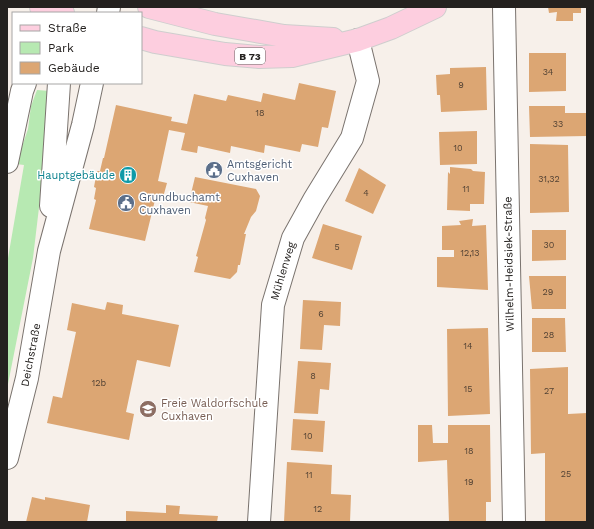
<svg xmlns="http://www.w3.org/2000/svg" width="594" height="529" font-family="'Work Sans',sans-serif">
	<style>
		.green { fill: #b7e9b2 }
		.building { fill: #dca673 }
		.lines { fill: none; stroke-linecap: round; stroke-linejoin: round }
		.minor-casing { stroke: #7a736e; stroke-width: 24 }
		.primary-casing { stroke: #cfcece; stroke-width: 24 }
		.minor { stroke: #fff; stroke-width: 22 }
		.primary { stroke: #fdcedf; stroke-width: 22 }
		.labels { text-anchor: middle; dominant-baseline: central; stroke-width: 3; stroke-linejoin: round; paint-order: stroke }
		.number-label { font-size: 9px; fill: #524234 }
		.shield { fill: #fff; stroke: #666462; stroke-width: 1 }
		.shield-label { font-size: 10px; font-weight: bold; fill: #24211f }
		.service-label { font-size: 11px; fill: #4e5e75; stroke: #fff; text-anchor: start }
		.culture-label { font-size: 11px; fill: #0d838f; stroke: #fff; text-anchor: end }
		.street-label { font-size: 11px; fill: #24211f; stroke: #fff }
		.education-label { font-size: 11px; fill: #785e54; stroke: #fff; text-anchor: start }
	</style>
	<rect width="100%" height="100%" fill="#f7f0ea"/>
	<!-- green -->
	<path class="green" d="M37,90L50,91L45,157L33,258L7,389V264L24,165L16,164L28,129L31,106Z"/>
	<!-- building -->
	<path class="building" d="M548,7H581V13H573V21H556L557,12L549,13Z
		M529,53H566V91L529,92Z
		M486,67L487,110L441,112L440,95H437L436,75L450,74V68Z
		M299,83L336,91L328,128L322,127L318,147L302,144L300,152L265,145L264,153L231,146L230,153L198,146L197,153L181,150L185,133L169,130L158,181L167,183L162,201L155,200L145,241L89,229L96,200L94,199L96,188L94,187L97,171H100L103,158H104L116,105L172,117L171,121L187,124L194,94L226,101L228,95L261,102L263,93L295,100Z
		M529,106H565V113H587V136L530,137Z
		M477,131V164L440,165L439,132Z
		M530,144L568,145L569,212L530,213Z
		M450,167L471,169L473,171L485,172L484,204H470V211L447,210L448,172L450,174Z
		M359,168L386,185L373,214L345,201Z
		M195,177L256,189L260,196L256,211L251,217L244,234H246L240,265H238L237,272L230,279L194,272L198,257L196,256L206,220L205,218L208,206L189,202Z
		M473,219L472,226L486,225L488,290L437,287V257H454V250H442V226L461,225L459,221Z
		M323,224L362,236L352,270L312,258Z
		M532,230H566V260L532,261Z
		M529,276H566V309H532Z
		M303,300L341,302L340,326L324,325L322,350L300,349Z
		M107,302L123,305L122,314L179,325L170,367L137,360L126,412L134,414L129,440L47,423L53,396L62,398L76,332L67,330L72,303L105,310Z
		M532,318H565L566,352H532Z
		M488,328L490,414L448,416L447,329Z
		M298,361L331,363L329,390L320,389L318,414L294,413Z
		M568,367V414L587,413V522H545V453L531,454L530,369Z
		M293,419L325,421L323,452L291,450Z
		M418,425H432L433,443H448V425H490L491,502H486V522H449L447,460L418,462Z
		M287,462L332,465L331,494L351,495L350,522H284Z
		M32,497L45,500V497L90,505L87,522H26Z
		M166,505L180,506L179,514L218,516L217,522H126V511L166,513Z"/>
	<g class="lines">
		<defs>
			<path id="minor" d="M504,7L514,522
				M108,13L109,7
				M7,162L22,91L25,83
				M51,206L59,83
				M7,458L27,378L49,251L83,125L92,83
				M259,522L273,305L293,238L314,200L352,138L368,81L358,40"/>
			<path id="primary" d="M41,7L63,13
				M149,7L215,24L284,36L333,39
				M141,38L155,42L225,54L259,57L292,56L358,40L391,28L435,7"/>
		</defs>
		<!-- minor casing -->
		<use href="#minor" class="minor-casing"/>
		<!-- primary casing -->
		<use href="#primary" class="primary-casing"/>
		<!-- minor -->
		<use href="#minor" class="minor"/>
		<!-- primary -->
		<use href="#primary" class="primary"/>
	</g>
	<!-- icons -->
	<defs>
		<symbol id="civic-disc" viewBox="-11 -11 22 22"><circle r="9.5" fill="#5c6f8a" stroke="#fff"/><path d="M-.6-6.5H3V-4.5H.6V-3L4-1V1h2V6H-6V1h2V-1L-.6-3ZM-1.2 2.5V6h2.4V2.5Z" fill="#fff"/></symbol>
		<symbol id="building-disc" viewBox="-11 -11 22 22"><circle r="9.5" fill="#0f9aa8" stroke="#fff"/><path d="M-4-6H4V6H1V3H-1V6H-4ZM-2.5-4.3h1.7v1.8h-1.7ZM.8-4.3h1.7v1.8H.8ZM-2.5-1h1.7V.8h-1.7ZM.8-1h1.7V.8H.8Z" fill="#fff"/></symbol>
		<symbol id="school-disc" viewBox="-11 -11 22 22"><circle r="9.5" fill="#8d6e63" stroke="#fff"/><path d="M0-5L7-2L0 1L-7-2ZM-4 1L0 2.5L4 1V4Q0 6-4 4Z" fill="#fff"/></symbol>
	</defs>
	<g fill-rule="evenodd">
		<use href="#civic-disc" x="204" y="160" width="20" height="20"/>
		<use href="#building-disc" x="118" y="165" width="20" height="20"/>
		<use href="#civic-disc" x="116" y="193" width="20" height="20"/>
		<use href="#school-disc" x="138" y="399" width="20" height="20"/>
	</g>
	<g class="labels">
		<!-- number labels -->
		<g class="number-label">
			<text x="548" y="72">34</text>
			<text x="461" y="85">9</text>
			<text x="260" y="113">18</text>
			<text x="558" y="124">33</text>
			<text x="458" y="148">10</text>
			<text x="549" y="179">31,32</text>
			<text x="466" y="189">11</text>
			<text x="366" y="193">4</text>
			<text x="549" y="245">30</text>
			<text x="337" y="247">5</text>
			<text x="470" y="253">12,13</text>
			<text x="548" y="292">29</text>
			<text x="321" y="314">6</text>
			<text x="549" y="335">28</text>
			<text x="468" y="346">14</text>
			<text x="313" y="376">8</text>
			<text x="99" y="383">12b</text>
			<text x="468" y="389">15</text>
			<text x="549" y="391">27</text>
			<text x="308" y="436">10</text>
			<text x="469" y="451">18</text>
			<text x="566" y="474">25</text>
			<text x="309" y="475">11</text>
			<text x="469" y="482">19</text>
			<text x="318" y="509">12</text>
		</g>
		<!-- shield labels -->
		<rect class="shield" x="235" y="48" width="30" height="16" rx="3"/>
		<g class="shield-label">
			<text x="250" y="56">B 73</text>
		</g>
		<!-- service labels -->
		<g class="service-label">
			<text x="227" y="164">Amtsgericht<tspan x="227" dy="13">Cuxhaven</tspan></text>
			<text x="139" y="197">Grundbuchamt<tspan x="139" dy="13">Cuxhaven</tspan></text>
		</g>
		<!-- culture labels -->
		<g class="culture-label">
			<text x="115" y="175">Hauptgebäude</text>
		</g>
		<!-- street labels -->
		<g class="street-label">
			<text transform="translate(509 264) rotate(-91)">Wilhelm-Heidsiek-Straße</text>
			<text transform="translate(283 271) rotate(-73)">Mühlenweg</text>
			<text transform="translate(31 355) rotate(-79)">Deichstraße</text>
		</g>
		<!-- education labels -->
		<g class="education-label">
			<text x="161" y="403">Freie Waldorfschule<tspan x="161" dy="13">Cuxhaven</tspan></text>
		</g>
	</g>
	<!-- border -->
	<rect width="594" height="529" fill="none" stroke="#24211f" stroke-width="16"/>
	<!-- legend -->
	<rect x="12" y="12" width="130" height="72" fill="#ffffff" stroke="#a7a6a5"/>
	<rect x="20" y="25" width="20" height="6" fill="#fdcedf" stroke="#a7a6a5"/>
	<text x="48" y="32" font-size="12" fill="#24211f">Straße</text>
	<rect x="20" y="42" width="20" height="12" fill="#b7e9b2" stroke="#a7a6a5"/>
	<text x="48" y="52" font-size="12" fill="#24211f">Park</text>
	<rect x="20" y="62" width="20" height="12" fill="#dca673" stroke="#a7a6a5"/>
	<text x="48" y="72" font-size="12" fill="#24211f">Gebäude</text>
</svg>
